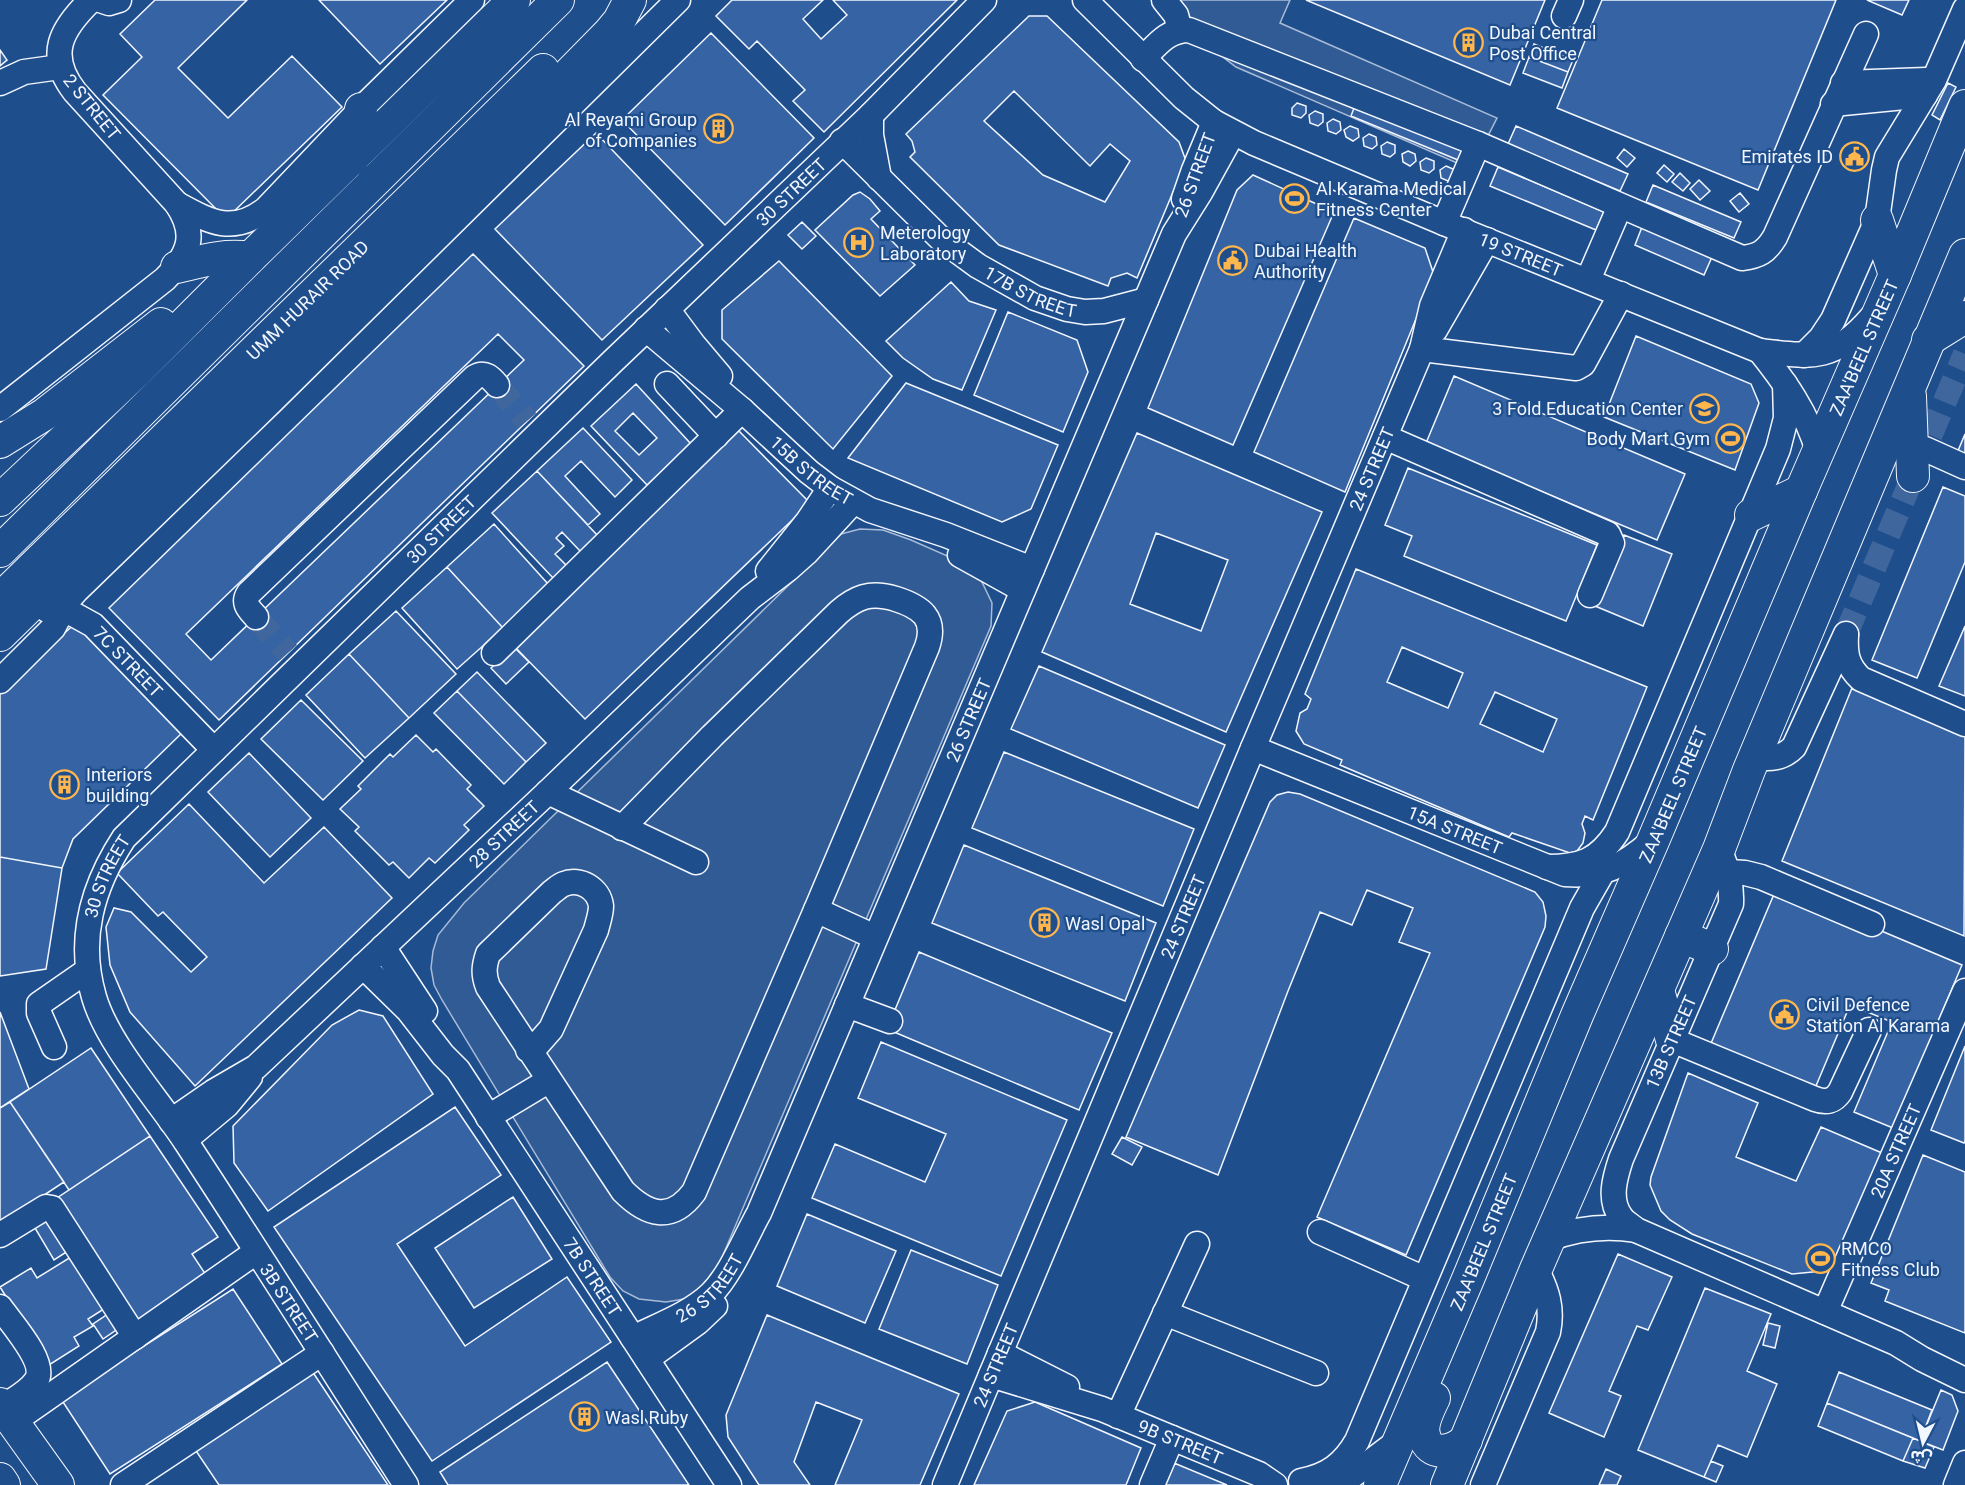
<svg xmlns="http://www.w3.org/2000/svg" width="1965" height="1485" font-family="Roboto,'Noto Sans Arabic',sans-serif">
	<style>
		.parking { fill: #305b95; stroke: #a8bbd7; stroke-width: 1.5 }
		.building { fill: #3563a3; stroke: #f2f6ff; stroke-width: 1.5; fill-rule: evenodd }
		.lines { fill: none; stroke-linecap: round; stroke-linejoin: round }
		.minor-tunnel { stroke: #3f679d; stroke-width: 24; stroke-dasharray: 24 12; stroke-linecap: butt }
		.minor-casing { stroke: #f2f6ff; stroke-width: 27 }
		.major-casing { stroke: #f2f6ff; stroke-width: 34 }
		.minor { stroke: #1f4e8c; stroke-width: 24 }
		.major { stroke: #1f4e8c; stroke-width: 32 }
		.labels { text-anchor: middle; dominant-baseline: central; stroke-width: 4.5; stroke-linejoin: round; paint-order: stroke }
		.poi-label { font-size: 18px; fill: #f2f6ff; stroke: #1f4e8c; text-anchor: start }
		.street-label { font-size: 18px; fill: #f2f6ff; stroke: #1f4e8c }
	</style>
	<rect width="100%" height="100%" fill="#1f4e8c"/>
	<!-- parking -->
	<path class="parking" d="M1180,0H1290L1280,23L1497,118L1471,169L1236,67L1171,17Z
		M860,529L883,530L911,540L968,565L980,578L992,603L991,626L717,1269L709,1285L690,1298L666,1302L639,1299L623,1291L610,1277L442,1000L434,985L431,968L433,951L438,935L464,903L841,534Z"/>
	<!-- building -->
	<path class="building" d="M155,0H247L178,68L228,118L292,56L342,107L226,219L103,95L142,57L120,34Z
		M319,0H447L380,64Z
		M732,0H823L803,19L821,39L847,15L833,0H957L824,132L793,101L805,90L757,41L749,49L716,16Z
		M1306,0H1545L1510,85Z
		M1602,0H1836L1758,190L1557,108Z
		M1867,0H1909L1902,15Z
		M1029,16H1047L1179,142L1186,161L1137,278L1127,273L1111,278L1108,286L999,245L910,157L915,152L912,141L906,134ZM1014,91L1090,166L1110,144L1130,161L1105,202L1043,175L984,121Z
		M711,33L814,138L725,225L622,120Z
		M1534,44L1573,60L1568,72L1529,57Z
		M0,50L7,60L0,66Z
		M1529,57L1568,72L1562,88L1523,73Z
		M1948,83L1956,87L1940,120L1932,115Z
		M1357,100L1465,144L1458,160L1351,116Z
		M1297,103L1306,106V113L1301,118L1292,115V108Z
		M1315,111L1323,114V122L1318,126L1310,123L1309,115Z
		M1333,119L1340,122L1341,130L1336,134L1328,131L1327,123Z
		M1350,126L1358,129L1359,137L1353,141L1346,137L1344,130Z
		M1516,126L1628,174L1620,191L1508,144Z
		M596,133L703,245L602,340L495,229Z
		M1369,134L1376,137L1377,145L1372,149L1364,146L1363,138Z
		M1387,142L1395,145V153L1390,157L1382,154L1381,146Z
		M1624,149L1635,158L1627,167L1617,158Z
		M1408,151L1415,154L1416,161L1410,166L1403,162L1402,154Z
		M1426,158L1434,161V169L1429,173L1421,170L1420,162Z
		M1664,165L1674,174L1667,182L1657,173Z
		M1446,166L1453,169L1454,177L1448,181L1441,178L1440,170Z
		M1498,167L1604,212L1596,230L1490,186Z
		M1680,173L1690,183L1683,191L1672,182Z
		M1253,175L1334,212L1233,445L1148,408L1237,190Z
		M1699,180L1710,191L1700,200L1690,189Z
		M1653,185L1741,222L1734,238L1646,202Z
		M860,192L870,199L880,211L871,219L915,265L880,296L815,230L853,195Z
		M1740,193L1749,204L1739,212L1730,201Z
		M1354,218L1425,248L1434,275L1345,492L1254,452Z
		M802,222L816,236L802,249L788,235Z
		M1642,227L1712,257L1704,275L1635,245Z
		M473,254L584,366L219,720L109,608ZM498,334L524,360L211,660L186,634Z
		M779,261L892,376L833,449L722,339V310Z
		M951,282L969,301L996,310L962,390L933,379L903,358L886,341Z
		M1008,312L1077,340L1088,372L1063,432L974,395Z
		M1636,336L1751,384L1759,403L1735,470L1604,417Z
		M1454,376L1685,474L1657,540L1426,443Z
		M906,383L1058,445L1031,509L1002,522L848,458Z
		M636,384L691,444L647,485L591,426ZM633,413L657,438L639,455L615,431Z
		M583,428L632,480L615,497L581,461L565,476L600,514L588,525L537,471Z
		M737,429L810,503L585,719L513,645Z
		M1137,433L1322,512L1226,732L1042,652ZM1156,533L1228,560L1201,631L1130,604Z
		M1965,434V463L1955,458Z
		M1408,468L1597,545L1566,621L1404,556L1412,536L1385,525Z
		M537,471L598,536L581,552L562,532L556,538L564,546L555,554L567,566L554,579L492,513Z
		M1943,487L1965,496V562L1917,678L1872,660Z
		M494,524L549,585L503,628L447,567Z
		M1624,535L1672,554L1643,626L1595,606Z
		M447,567L503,628L457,669L402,608Z
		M1356,569L1647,687L1593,820L1585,816L1582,824L1585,833L1583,843L1577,851L1570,853L1512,833L1509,837L1340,765L1342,760L1304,744L1296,731L1300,713L1307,709L1311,699L1305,694ZM1402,647L1463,673L1448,708L1387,682ZM1495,692L1557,719L1543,752L1480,724Z
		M396,611L456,674L409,718L349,654Z
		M78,621L186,729L73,839L62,868L0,857V691Z
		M1965,626V696L1939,686Z
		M514,647L529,662L506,684L491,668Z
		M349,654L409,718L365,758L306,695Z
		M1039,666L1225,745L1198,808L1011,729Z
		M477,672L546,743L526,762L457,691Z
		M1852,688L1965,736L1964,936L1782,861Z
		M457,691L526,762L504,784L434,713Z
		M301,700L363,761L323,800L261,739Z
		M416,735L433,752L436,749L471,785L467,789L484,806L464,825L469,830L435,863L429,858L409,878L393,862L389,865L355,831L359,827L340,809L361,789L358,786L390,754L393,757Z
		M1004,752L1194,829L1163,906L972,828Z
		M249,753L311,818L270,857L208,792Z
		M1288,792L1300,794L1535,892L1543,902L1546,916L1545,927L1406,1255L1317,1217L1430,953L1399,942L1413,908L1367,890L1352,925L1320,912L1288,991L1218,1175L1126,1137L1270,802L1277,795Z
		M189,804L264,883L324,827L392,898L195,1086L130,1012L110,965L106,927L114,908L131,912L191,972L207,957L163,912L158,916L117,873Z
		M964,845L1156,923L1125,1001L932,923Z
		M0,857L62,868L46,969L0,976Z
		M1777,887L1962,965L1893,1128L1854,1112L1892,1022L1850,1005L1813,1093L1709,1048Z
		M919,952L1112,1033L1079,1110L887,1029Z
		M359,1010L383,1016L433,1094L268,1211L234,1163L233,1126L332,1025Z
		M0,1012L29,1089L0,1108Z
		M881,1042L1067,1120L1001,1276L812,1198L835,1144L925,1182L946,1134L858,1098Z
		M1965,1046V1141L1964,1143L1931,1130Z
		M91,1048L150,1136L69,1190L10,1102Z
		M1688,1073L1758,1103L1736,1157L1796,1181L1821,1127L1882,1153L1839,1261L1823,1271L1792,1274L1692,1234L1670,1220L1661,1211L1650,1185L1651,1177Z
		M10,1102L64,1182L0,1224V1108Z
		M455,1107L501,1175L397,1244L465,1346L567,1277L611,1342L432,1461L274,1227Z
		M150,1136L218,1237L192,1254L208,1278L137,1324L54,1200Z
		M1122,1137L1142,1147L1132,1165L1112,1154Z
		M1923,1155L1965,1172V1333L1885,1301L1889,1290L1871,1283Z
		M513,1197L552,1259L474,1308L435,1248Z
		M45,1214L68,1251L54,1260L32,1223Z
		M807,1214L896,1251L865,1323L777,1286Z
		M911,1250L998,1285L967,1364L879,1329Z
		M1618,1254L1672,1277L1648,1330L1637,1326L1609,1391L1621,1396L1604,1437L1549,1413Z
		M74,1255L107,1307L88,1319L93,1326L74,1337L79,1346L49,1365L0,1287L31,1268L37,1278Z
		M1705,1288L1771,1314L1747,1371L1777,1384L1747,1457L1718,1445L1704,1477L1638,1450Z
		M233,1289L282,1364L110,1474L61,1399Z
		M108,1314L119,1328L103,1339L93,1324Z
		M767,1315L959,1394L920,1485H835L862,1420L816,1402L794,1462L810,1485H759L728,1437L726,1415Z
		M1768,1323L1780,1326L1775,1348L1763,1345Z
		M607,1362L689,1485H448L440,1472Z
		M310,1368L388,1485H219L192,1445Z
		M1839,1372L1932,1410L1920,1441L1827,1403Z
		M1941,1390L1952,1395L1958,1411L1943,1450L1920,1441Z
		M1035,1402L1141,1448L1126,1485H974L1007,1411Z
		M1827,1403L1913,1438L1903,1461L1818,1426Z
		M1913,1438L1934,1447L1925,1468L1903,1461Z
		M1711,1461L1723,1466L1716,1482L1704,1477Z
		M1174,1463L1227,1485H1165Z
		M1606,1469L1621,1476L1617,1485H1599Z"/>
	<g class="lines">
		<!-- minor-tunnel -->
		<path class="minor-tunnel" d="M497,385L527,421
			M256,617L288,653
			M1846,634L1965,354"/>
		<defs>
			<g id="minor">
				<path d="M100,0L109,3L119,0"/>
				<path id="s1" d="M1085,0L1184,98L1214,122L1254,143L1444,223L1760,351C1813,357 1834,361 1871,318"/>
				<path d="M1164,0L1176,15L1180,30"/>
				<path d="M1564,16L1571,0"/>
				<path d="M1143,59C1157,45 1167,30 1189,30L1478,144L1742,258C1759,256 1766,252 1775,237L1866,34"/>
				<path d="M0,83L24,72L60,67"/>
				<path d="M1843,83L1926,80"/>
				<path d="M1833,104L1925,95"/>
				<path d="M871,115V135L879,178"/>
				<path id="s2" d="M842,141L941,239L978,266L1035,298L1067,309L1085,312L1104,311L1146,300"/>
				<path d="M1184,199L1194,170L1214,122"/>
				<path d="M177,204C210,222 233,235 266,209L361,109L472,0"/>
				<path d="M1444,223L1478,144"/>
				<path d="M1588,280L1620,206"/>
				<path d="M667,309L693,344L720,376"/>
				<path id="s3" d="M646,329L742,410L809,472L830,488L870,510L946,535L1032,569"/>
				<path d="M1435,330L1487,240"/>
				<path d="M1422,349L1576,368L1583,364L1621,294"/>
				<path d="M1760,351C1784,381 1808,414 1818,452"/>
				<path d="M1804,355L1821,338L1833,320L1877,220L1884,170L1887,157L1934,80L1965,9"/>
				<path d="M667,384L716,436"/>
				<path d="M0,409L165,279C190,254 197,234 177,204L75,92C46,55 61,29 91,0"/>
				<path d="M1385,437L1608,534L1612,543L1590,595"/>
				<path d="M1925,449L1965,467"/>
				<path d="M960,555L1023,590"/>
				<path d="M768,571L808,521L830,488"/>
				<path id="s4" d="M47,610L73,614L93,625L214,750"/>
				<path d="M256,617C249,609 242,603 249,593L475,377C485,371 491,378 497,385"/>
				<path d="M1846,635C1845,654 1847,666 1861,679L1965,724"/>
				<path d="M494,653L742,410"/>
				<path d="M0,681L53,628L68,600L76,591L271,402L678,0"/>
				<path id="s5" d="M1253,748L1565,874C1603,877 1623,866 1651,842"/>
				<path d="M1755,757C1770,759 1782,759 1794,747L1846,634"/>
				<path d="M548,792L696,862"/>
				<path d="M1719,849C1727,868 1732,883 1731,904L1621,1159C1615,1177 1608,1200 1621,1217C1624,1222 1632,1226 1636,1230L1896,1343L1922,1359L1965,1380"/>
				<path d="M1547,867C1581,867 1598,861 1617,832L1778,449L1786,418L1785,384"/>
				<path d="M1729,872L1745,873L1761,877L1872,924"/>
				<path d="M816,910L875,937"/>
				<path d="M383,947L425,1011"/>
				<path id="s6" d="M363,966L408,1010L443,1055L458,1070L729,1485"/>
				<path d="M847,1005L890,1021"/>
				<path d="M1672,1040L1815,1099C1826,1103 1834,1101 1840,1092L1869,1030"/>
				<path d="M54,1047L39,1013V1004L88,970"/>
				<path d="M528,1050L537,1045L551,1029L596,930C598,922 601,914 601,906C599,889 580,877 564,884C560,885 555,890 552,892L488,954C484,966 483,974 488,987L623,1191C647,1215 671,1223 694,1192L816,910L927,647C937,618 921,607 896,599C886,596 875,594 864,597C854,600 847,605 839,612L712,736L622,828"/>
				<path d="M488,1117L548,1081"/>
				<path id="s7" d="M171,1121L213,1092L256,1067L548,792L750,598L788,569L806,553L853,502"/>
				<path d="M185,1140L227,1105L250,1077"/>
				<path d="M1320,1232L1425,1279"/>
				<path d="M0,1235L46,1207L52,1208L135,1337"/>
				<path d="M1549,1239C1578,1228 1605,1225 1636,1230"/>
				<path d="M0,1307C11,1323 48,1363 36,1381C29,1392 13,1400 3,1407"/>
				<path id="s8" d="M1825,1312L1965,991"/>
				<path d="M1165,1313L1316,1373"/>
				<path id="s9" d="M633,1338C659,1325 690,1314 711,1294C731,1274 745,1238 759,1213L1174,234L1201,191L1233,133"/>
				<path d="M1000,1353L1067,1387"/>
				<path d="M647,1359L698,1322L715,1306"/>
				<path id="s10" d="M991,1375L1102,1409L1259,1474L1275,1485"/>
				<path d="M1118,1416L1197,1244"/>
				<path d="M13,1422L256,1252"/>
				<path d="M1301,1481C1328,1476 1344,1464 1357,1441L1582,908L1602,873"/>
				<path d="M1326,1483L1349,1478L1398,1441"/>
				<path d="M123,1485L322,1353"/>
				<path id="s11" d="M406,1485C333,1371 260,1255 186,1142C158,1099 108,1045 94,997C77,939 92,887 124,838L612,362L871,115L984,0"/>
				<path id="s12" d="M945,1485L1253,748L1422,349L1432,306L1464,230"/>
				<path d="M1152,1485L1172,1438"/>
				<path d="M1483,1485L1548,1332C1553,1308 1547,1290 1536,1269"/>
				<path d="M1956,1485L1965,1463"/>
			</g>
			<g id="major">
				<path d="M352,160L361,109"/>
				<path d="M1877,220L1895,275"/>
				<path d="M177,267C202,261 224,254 250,258"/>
				<path d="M1928,340L1965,317"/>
				<path d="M1910,396L1913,476"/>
				<path d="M0,442L45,414L161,324"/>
				<path d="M0,500L138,370L250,258L514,0"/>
				<path d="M1751,515L1801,491"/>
				<path d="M0,551L558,0"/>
				<path id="s13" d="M0,599L543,70"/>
				<path d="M0,635L425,220L609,33L619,21L630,0"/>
				<path d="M1681,936L1712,949"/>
				<path d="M1658,990L1672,1040"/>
				<path d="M1434,1398C1429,1408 1421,1424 1424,1435C1429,1458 1453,1452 1466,1440"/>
				<path d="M0,1404L58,1485"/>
				<path d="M0,1479L4,1485"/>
				<path id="s14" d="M1380,1485L1468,1279L1578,1013L1653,841L1801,491L1895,275L1965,106"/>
				<path d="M1447,1485L1536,1269L1719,849L1749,770L1965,255"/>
			</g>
		</defs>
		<!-- minor casing -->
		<use href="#minor" class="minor-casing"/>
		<!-- major casing -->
		<use href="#major" class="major-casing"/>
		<!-- minor -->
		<use href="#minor" class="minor"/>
		<!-- major -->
		<use href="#major" class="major"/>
	</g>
	<!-- icons -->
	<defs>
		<symbol id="building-ring" viewBox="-11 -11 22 22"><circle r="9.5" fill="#1f4e8c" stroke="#ffb74d" stroke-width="1.5"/><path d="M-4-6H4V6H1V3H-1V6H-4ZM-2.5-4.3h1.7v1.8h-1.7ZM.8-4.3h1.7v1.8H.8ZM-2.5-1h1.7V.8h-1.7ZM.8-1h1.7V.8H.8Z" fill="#ffb74d"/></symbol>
		<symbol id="civic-ring" viewBox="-11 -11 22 22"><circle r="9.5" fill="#1f4e8c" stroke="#ffb74d" stroke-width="1.5"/><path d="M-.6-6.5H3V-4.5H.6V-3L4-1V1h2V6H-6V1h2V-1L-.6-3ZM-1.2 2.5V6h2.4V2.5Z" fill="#ffb74d"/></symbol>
		<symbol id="stadium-ring" viewBox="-11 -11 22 22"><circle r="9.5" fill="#1f4e8c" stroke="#ffb74d" stroke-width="1.5"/><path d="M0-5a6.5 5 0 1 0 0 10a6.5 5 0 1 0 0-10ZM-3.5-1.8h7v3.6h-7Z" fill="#ffb74d"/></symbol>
		<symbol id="hospital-ring" viewBox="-11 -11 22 22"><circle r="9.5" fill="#1f4e8c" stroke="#ffb74d" stroke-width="1.5"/><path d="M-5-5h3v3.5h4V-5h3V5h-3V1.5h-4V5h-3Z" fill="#ffb74d"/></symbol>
		<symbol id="school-ring" viewBox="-11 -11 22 22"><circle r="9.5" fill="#1f4e8c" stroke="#ffb74d" stroke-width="1.5"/><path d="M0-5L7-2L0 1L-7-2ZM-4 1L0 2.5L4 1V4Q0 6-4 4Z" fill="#ffb74d"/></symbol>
	</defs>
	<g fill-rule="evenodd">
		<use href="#building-ring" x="1452" y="26" width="33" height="33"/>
		<use href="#building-ring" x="702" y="112" width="33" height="33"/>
		<use href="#civic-ring" x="1838" y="140" width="33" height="33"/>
		<use href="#stadium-ring" x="1278" y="182" width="33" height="33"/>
		<use href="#hospital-ring" x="842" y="226" width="33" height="33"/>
		<use href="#civic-ring" x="1216" y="244" width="33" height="33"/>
		<use href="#school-ring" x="1688" y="392" width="33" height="33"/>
		<use href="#stadium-ring" x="1714" y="422" width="33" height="33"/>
		<use href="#building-ring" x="48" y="768" width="33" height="33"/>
		<use href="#building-ring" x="1028" y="906" width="33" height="33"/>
		<use href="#civic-ring" x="1768" y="998" width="33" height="33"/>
		<use href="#stadium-ring" x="1804" y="1242" width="33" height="33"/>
		<use href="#building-ring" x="568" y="1400" width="33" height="33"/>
	</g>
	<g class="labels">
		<!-- poi labels -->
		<g class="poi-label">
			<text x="1489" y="32">Dubai Central<tspan x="1489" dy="21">Post Office</tspan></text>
			<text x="697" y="119" text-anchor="end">Al Reyami Group<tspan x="697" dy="21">of Companies</tspan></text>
			<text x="1833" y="156" text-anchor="end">Emirates ID</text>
			<text x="1316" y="188">Al Karama Medical<tspan x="1316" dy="21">Fitness Center</tspan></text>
			<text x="880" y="232">Meterology<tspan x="880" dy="21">Laboratory</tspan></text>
			<text x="1254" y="250">Dubai Health<tspan x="1254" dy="21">Authority</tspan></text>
			<text x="1683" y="408" text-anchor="end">3 Fold Education Center</text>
			<text x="1710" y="438" text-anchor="end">Body Mart Gym</text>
			<text x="86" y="774">Interiors<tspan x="86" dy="21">building</tspan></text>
			<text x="1065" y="923">Wasl Opal</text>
			<text x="1806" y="1004">Civil Defence<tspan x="1806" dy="21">Station Al Karama</tspan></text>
			<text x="1841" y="1248">RMCO<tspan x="1841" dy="21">Fitness Club</tspan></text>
			<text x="605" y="1417">Wasl Ruby</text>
		</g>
		<!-- street labels -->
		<g class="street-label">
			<text transform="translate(92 107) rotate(51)">2 STREET</text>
			<text transform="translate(1195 175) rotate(-70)">26 STREET</text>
			<text stroke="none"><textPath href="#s11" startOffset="1676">30 STREET</textPath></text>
			<text stroke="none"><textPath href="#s1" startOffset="512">19 STREET</textPath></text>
			<text stroke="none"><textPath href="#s2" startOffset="244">17B STREET</textPath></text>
			<text stroke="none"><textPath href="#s13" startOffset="429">UMM HURAIR ROAD</textPath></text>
			<text stroke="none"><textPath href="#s14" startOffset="1236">ZAA'BEEL STREET</textPath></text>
			<text stroke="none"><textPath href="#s3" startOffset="218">15B STREET</textPath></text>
			<text stroke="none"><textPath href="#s12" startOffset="1102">24 STREET</textPath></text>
			<text stroke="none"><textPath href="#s11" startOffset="1190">30 STREET</textPath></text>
			<text stroke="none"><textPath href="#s4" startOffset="100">7C STREET</textPath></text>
			<text stroke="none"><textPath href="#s9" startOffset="720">26 STREET</textPath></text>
			<text stroke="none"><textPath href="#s14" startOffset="750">ZAA'BEEL STREET</textPath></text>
			<text stroke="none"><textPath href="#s5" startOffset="218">15A STREET</textPath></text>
			<text stroke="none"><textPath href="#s7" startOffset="441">28 STREET</textPath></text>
			<text stroke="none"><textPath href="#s11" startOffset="705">30 STREET</textPath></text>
			<text stroke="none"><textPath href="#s12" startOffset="616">24 STREET</textPath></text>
			<text transform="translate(1671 1042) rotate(-66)">13B STREET</text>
			<text stroke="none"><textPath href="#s8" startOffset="176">20A STREET</textPath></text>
			<text stroke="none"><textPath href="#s14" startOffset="264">ZAA'BEEL STREET</textPath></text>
			<text stroke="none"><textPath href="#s6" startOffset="388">7B STREET</textPath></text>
			<text stroke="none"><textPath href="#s9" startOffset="93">26 STREET</textPath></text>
			<text transform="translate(289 1303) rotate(57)">3B STREET</text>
			<text stroke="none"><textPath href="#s12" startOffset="130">24 STREET</textPath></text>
			<text stroke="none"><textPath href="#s10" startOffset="201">9B STREET</textPath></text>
		</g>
	</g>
	<!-- north arrow -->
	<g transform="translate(1923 1443) rotate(187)" stroke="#1f4e8c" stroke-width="4.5" paint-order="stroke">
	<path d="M0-4.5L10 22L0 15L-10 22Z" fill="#f2f6ff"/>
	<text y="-9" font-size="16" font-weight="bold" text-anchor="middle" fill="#f2f6ff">ش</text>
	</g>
</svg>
